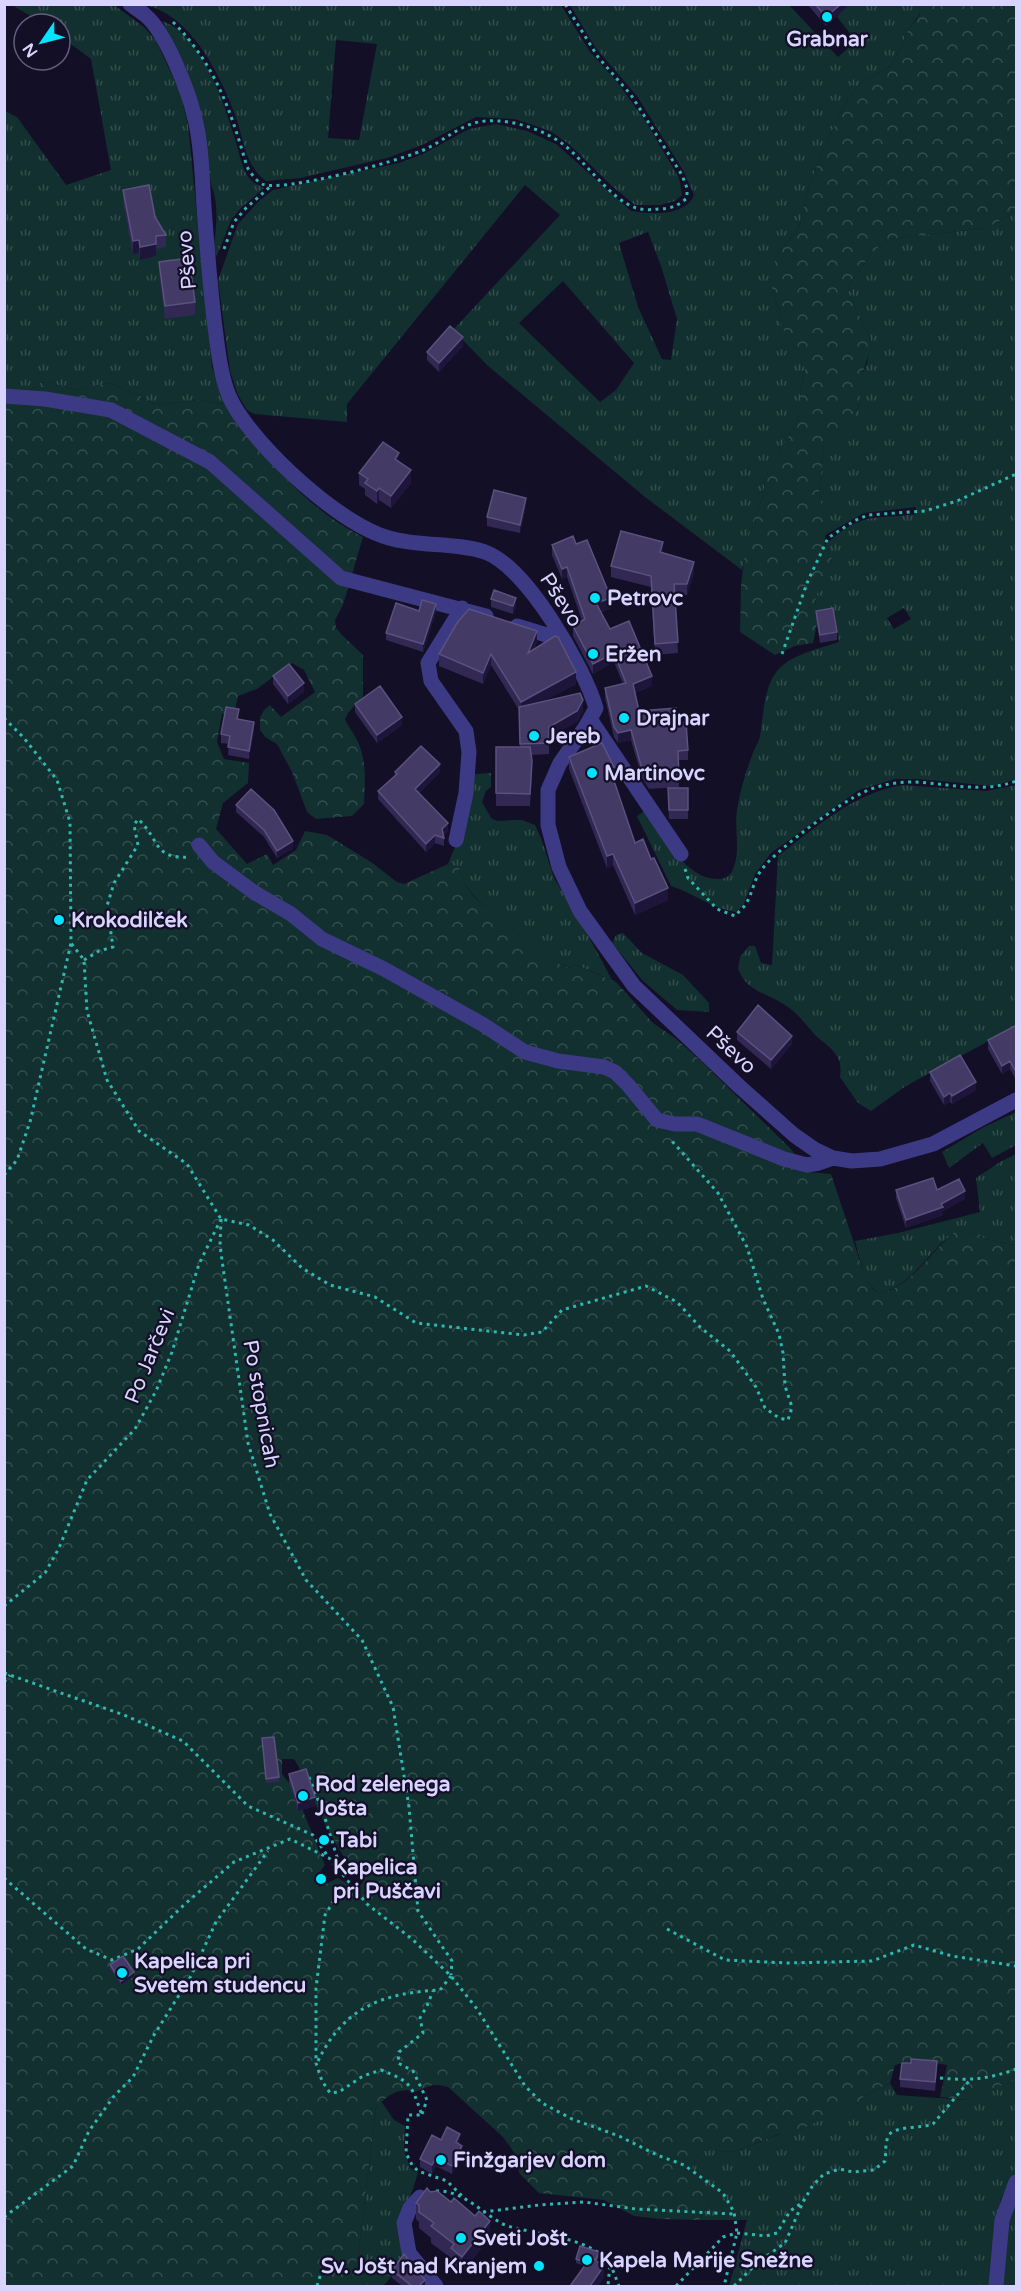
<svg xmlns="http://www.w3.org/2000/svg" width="1021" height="2291" font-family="'Varela Round',sans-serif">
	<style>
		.grass { fill: url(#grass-tufts); fill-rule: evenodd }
		.forest { fill: url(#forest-crowns); fill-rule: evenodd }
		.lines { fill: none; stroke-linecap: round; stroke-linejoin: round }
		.path { stroke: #2fb8b0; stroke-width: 3; stroke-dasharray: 3 4.5; stroke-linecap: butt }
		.minor { stroke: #3d3a85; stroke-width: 15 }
		.wall { fill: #312854 }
		.shaded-wall { fill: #1d163a }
		.building { fill: #433a66; stroke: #5a527e; stroke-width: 1.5 }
		.poi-dot { fill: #00e5ff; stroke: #130f26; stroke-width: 2 }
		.labels { text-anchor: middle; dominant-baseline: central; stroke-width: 4.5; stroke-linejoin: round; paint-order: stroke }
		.poi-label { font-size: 21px; font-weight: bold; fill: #d9d4ff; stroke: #130f26; text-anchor: start }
		.street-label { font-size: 21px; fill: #d9d4ff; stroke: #130f26 }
	</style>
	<defs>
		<pattern id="grass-tufts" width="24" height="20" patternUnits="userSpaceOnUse" patternTransform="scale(1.5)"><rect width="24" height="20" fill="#12302f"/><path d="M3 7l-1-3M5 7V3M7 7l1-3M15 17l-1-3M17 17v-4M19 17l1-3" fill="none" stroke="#344d4e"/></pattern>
		<pattern id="forest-crowns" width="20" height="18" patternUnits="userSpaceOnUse" patternTransform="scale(1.5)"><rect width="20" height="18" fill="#12302f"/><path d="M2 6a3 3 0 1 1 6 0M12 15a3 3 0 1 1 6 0" fill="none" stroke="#344d4e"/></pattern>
	</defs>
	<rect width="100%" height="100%" fill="#130f26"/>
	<!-- grass -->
	<path class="grass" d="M12,5H114L144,27L156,41L180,92L188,124L212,367L225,404L198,400L156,405L138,395L110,383L76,390L47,382L40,383L28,392L5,400V111L17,117L66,185L111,170L91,59L60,36V24H44Z
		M145,5H561L590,52L618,83L646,122L679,178L682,195L675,201L660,205H635L613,187L569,144L550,131L515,119L476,117L422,145L387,158L300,178L266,181C246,166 244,143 237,120C222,78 192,15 145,5ZM336,40L377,44L359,140L328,138Z
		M570,5H789L838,57L856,41L837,17L846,5H918L920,13L905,35L903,45L890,66L862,83L848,98L825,145L809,186L799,227L777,255L772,289L780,312L781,324L805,367L800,395V415L781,450L771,464L765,481L762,500L752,523L742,570L645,497L487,365L453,330L560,215L525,185L347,404V422L254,414L247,410L238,395L230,371L218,280L238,224L259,201L273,190L399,163L423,154L469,129L496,124L527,131L556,144L631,211C650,214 685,217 694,195L684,172L637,96L595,47ZM648,232L661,266L677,319L671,360L662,359L638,307L619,243ZM563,281L634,363L616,390L600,402L519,323Z
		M162,21C201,34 224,102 235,139C239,151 241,167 249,178C253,183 258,185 264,188L241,208L231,220L217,256L213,253C216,229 220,207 211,184C206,152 203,119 193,88C186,64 174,43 162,21Z
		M1016,211V779L994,786L918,779H895L859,790L771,853L755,874L743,906L736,912C713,909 693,893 671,886L637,816L646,810C663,834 686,881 719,879C726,879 731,875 733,869C741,852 734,829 737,810C740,791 746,771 753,753C755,747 759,742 760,736C764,714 763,689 777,671C791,654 819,649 839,642L835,613L819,614C804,585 845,578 825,545C863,511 870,520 916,514V507L864,513L825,535C830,519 821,511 819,495L824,444L851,422L858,408L862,389V375L867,363L871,339L848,293L850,284L872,252L884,243L896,238L987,228ZM904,608L911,619L894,629L887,618Z
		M491,773V787L486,791L482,802L491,818L497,821L522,820L535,825L541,838L554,878L576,913L612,980L574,964L572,968C561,964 551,962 541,955C528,946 520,932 507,923C483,904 469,899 459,868L448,864L455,847L462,838L475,774Z
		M902,785L986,791L1016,785V1026L906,1086L871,1111L858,1103L840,1077C841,1070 841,1064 838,1058C833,1048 823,1042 815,1035C805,1024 798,1013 785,1005C766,992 748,993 738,969L740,957L749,946H755L761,963L772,965L778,856C816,827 854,793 902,785Z
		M623,933L642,953L683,975L709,1003V1012L677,1010L643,981L612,943L616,935Z
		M1016,1112V1145L992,1158L983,1143L949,1168L942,1152L982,1128Z
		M1016,1154V1246L986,1239L969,1231C962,1233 952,1234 946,1239C925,1258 909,1286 879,1294C864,1282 860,1259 855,1241L898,1233L980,1212L976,1178L1000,1162Z
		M1016,2078V2172L1001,2199L997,2220L992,2286H729L747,2220H699L709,2203L693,2173L695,2158L705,2150L734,2152L858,2103L865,2095L890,2083L897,2095L966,2100Z
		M381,2101L394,2120L405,2126L404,2150L410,2168L418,2173L401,2226L406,2261L383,2286H349L358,2256L376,2107Z
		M1016,2191V2286H1001L1007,2217Z"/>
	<!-- forest -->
	<path class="forest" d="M918,5H1016V211L987,228L896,238L884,243L872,252L850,284L848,293L871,339L870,350L862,375V389L858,408L851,423L824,444L819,495C820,505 828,513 829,521C829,529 823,537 825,545C828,553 834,557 832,567C827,586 808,592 819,614L813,643L795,646L775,655L740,632L741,586L745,551L752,523L762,500L765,481L771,463L781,450L800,415V395L805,368L797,361L781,324L780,312L772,289L771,272L777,255L799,227L809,186L825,145L848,98L862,83L890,66L903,45L905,35L920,14Z
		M47,382L76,390L110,383L138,395L156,405L198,400L225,404C263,455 306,509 363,537L343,605L335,620L336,628L342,635L363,655V696L348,713L345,719C348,727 354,733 357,740C367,759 365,784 364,804L352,816L316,819L307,812L292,772L277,744L265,737L260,730V718L264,710L270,705L281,717L315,692L304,670L292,663L257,689L238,696L234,715L222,714L217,742L224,759L249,763L248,783L223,803L216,829L247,864L267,854L273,865L296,850L305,831L327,835L371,862L397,882L404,884L448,864L459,868C472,907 485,902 511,926C534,947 540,958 571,968L574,964L616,982L653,1023L675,1038L700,1060L753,1112L790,1148L808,1172L831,1174L862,1267L873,1289L879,1294C913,1286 930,1251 956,1231H969L986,1239L1016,1246V2078L984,2094L966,2100L940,2097L947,2065L915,2060L895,2065L890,2083L865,2095L858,2103L788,2135L779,2134L734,2152L705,2150L695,2158L693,2173L702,2186L709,2203L699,2220L660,2219L634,2216L604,2200L539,2193L519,2173L518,2158L503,2137L448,2087C431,2082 430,2087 414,2092C399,2086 386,2097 376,2107L358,2256L349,2286H5V400L28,392L40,383ZM282,1759H294C304,1774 309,1790 316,1806C328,1831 345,1862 363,1882L356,1889L338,1878L319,1887L315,1878L325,1865L303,1811L289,1783L282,1774Z"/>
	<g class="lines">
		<!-- path -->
		<path class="path" d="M173,22C215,64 231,111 247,167C251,173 255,180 262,184C282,193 398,161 421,151C444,142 461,122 487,121C512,119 545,130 564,145C586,162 610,199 636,208C643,210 651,210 658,209C670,209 678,206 687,198V188L682,175L631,95L598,57L565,4
			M224,249L234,222L246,208L272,185
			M782,654L807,583L828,538L854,521L868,515L925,511L957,501L1016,474
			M4,718L24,738L57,780L70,822L71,943L84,960L87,1011L107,1080L139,1131L187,1164L221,1219L249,1225L273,1240L302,1268L330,1285L375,1297L416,1323L524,1335L542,1332L562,1310L646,1286L677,1302L701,1328L730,1351L756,1387L765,1408L779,1418L788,1420L792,1407L785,1386L783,1353L779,1334L763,1299L747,1247L718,1193L671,1140
			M685,869L688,878L717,909L735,916C739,911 745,907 747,902C753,891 754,879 762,869C777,849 841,802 864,792C879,785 896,782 913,782C948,783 982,794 1016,781
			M84,960L99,951L113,947L107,906L114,883L138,845L134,825L138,819C161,840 152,859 190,857
			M4,1175L17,1160L30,1122L71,943
			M221,1219L220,1246L248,1443L270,1514L306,1580L362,1640L393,1707L409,1807L418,1911L452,1961L451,1975
			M4,1606L45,1573L59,1548L87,1480L135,1429L156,1391L172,1352L199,1264L220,1221
			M4,1673L124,1715L183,1741L248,1806L313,1835L329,1858
			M4,1682L10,1675
			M309,1777L324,1815L341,1870
			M4,1878L86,1949L112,1960L138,1949L186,1903L234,1862L290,1839L329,1858L367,1904L412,1939L451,1976L477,2009L525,2086L542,2103L572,2119L619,2136L657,2155L684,2165L723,2193L734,2212L737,2233L724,2286
			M360,1895L338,1894L325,1915L316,1988V2063L322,2081L330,2093L339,2092L363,2076L381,2070C412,2082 411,2085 422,2115H408L406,2153L412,2165L418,2171L447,2181L462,2196
			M667,1929L725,1960L787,1963L872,1961L914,1945L952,1956L1016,1966
			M318,2061C344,2007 383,1993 440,1990L451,1976
			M940,2078C970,2081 989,2079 1016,2069
			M422,2114L427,2100L413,2071L398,2063L399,2052L423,2033L420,2018L427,2006L433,1991
			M436,2191C462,2190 480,2211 501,2223C508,2227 517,2228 524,2230C551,2236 591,2240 610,2263L608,2286
			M483,2212L539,2205L584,2202L636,2209L734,2214
			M4,2217L73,2166L89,2131L114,2096L133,2077L154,2035L191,1976L216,1922L268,1851
			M610,2263L619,2286
			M317,2286L323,2267
			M676,2286L723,2237L737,2233L766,2236L777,2233L790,2211L803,2202L813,2185L824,2174L840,2169L853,2172L874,2170L885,2161C886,2154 885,2143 888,2137C892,2125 922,2129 933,2124L969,2081
			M734,2286L757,2263L785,2243L803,2202"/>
		<!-- minor -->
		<path class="minor" d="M130,4C135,8 141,11 145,15C166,32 189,92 195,119C202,147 202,178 204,207C207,247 210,287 215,327C218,350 221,383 233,404C258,449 339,524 389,538C420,547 454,542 485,552C527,567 584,667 596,708L586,726L560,763L548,790V825L559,867L580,911L634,986L740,1087L794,1135L814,1149L833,1158L852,1161L880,1159L933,1144L1016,1100
			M4,396L45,399L111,410L210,462L341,578L486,616
			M517,626L563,640
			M590,719L681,854
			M456,840L466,793L469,752L466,731L431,681L428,663L462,608
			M199,845L213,862L255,893L291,914L322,939L384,969L482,1024L525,1052L558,1061L604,1067L615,1072L628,1085L657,1120L675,1124H697L784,1159L807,1165L819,1163L833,1158
			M420,2197L410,2208L404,2223L409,2253L436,2286
			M996,2286L1002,2220L1016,2182"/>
	</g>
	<!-- wall -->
	<path class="wall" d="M807,4H846V8L826,26Z
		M123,190L155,217L166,235V247L156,249V256L140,260L139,253L133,254L123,202Z
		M159,262L195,302V315L165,319L159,274Z
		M463,346L439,372L427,360V352Z
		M399,462L411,483L391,508L379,500L377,504L365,495V489L359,485V473Z
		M526,507L520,533L487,526V517Z
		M576,544L611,608L601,612L610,629L652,686L635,693L639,711L677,723L688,750V760H678L679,787L649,789L642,778L631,740L618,743L614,737L605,698V688L623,684L614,662L593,674L573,636V626L582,621L567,577L562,579L552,555V545Z
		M663,553L694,573L687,595L675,596L678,653L655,655L651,587L611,577V566Z
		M491,599L516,607L513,614L491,607Z
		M419,611L436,612L423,652L386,640V633Z
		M816,611L837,632V640L820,643L816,619Z
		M537,642L534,649L576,684L544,701L583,711L577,722L549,737V754L531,755L532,774L530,806H496V747H520L519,710L491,665L483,684L439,666V654Z
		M273,676L304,692L288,704L273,684Z
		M355,704L402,725L377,743L355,712Z
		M238,719L254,730L249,759L228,755L229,744L221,743V734Z
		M569,757L614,778L613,779L635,843L668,900L635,915L613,865L607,868L569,769Z
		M395,772H440L419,793L448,831L444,835V846L435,843L426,852L378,799V791L395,776Z
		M688,788V819H669L668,796Z
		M236,805L293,848L277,858L264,837L236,812Z
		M1017,1025V1078H1015L1010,1069L1002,1074L988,1049V1040Z
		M737,1032L792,1044L771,1069L737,1040Z
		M930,1072L976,1090L952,1104L950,1102L944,1105L930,1081Z
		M896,1190H937L965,1199L943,1211V1215L906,1228L896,1198Z
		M262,1738L279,1777V1782L266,1783Z
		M289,1774L315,1806L298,1811L289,1783Z
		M110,1965L134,1976L121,1985L110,1969Z
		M937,2070L935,2091L900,2087V2079Z
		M441,2140L460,2142L459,2144L462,2154L452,2174L436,2166L432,2174L420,2167V2159Z
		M430,2192L451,2202L490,2237L462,2273L451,2265V2258L431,2243V2238L419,2228V2222L416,2219V2203Z
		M599,2256L597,2261L604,2278L585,2266L576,2263V2259Z
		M392,2270L425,2286H402L392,2278Z"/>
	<!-- shaded-wall -->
	<path class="shaded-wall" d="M841,4H846V8L826,26V17Z
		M139,240V253L133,254V241Z
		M156,244V256L140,260V247Z
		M463,337V346L439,372V363Z
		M399,453V466L395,459Z
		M411,470V483L391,508V496Z
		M379,488V500L377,504V491Z
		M526,498V507L520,533V525Z
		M663,542V553L660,552Z
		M694,562V573L687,595V584Z
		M567,567V577L562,579V569Z
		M516,598V607L513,614V606Z
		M611,598V608L596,613V603Z
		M436,604V612L423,652V644Z
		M537,631V642L528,665V653Z
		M614,653V662L593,674V664Z
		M491,654V665L483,684V673Z
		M576,672V684L521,714V702Z
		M652,676V686L633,694V684Z
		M304,683V692L288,704V696Z
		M583,700V711L577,722L549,737V727Z
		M402,717V725L377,743V735Z
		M254,722V730L249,759V751Z
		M631,730V740L618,743V733Z
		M440,764V772L415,797V789Z
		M614,767V778L610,780V769Z
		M448,823V831L442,837V829Z
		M435,835V843L426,852V844Z
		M293,841V848L277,858V851Z
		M613,854V865L607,868V856Z
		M668,888V900L635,915V903Z
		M792,1036V1044L771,1069V1060Z
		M1010,1061V1069L1002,1074V1066Z
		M1017,1069V1078H1015V1070Z
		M976,1082V1090L952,1104V1096Z
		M950,1093V1102L944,1105V1097Z
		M965,1191V1199L943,1211V1215L906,1228V1220Z
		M315,1797V1806L298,1811V1803Z
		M134,1972V1976L121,1985V1981Z
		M460,2134V2142L456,2151V2142Z
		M462,2146V2154L452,2174V2166Z
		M436,2158V2166L432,2174V2165Z
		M490,2221V2237L462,2273V2257Z
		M604,2266V2278L598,2286H590Z
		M425,2280V2286H419Z"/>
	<!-- building -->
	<path class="building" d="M815,4H841L826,17Z
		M149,185L155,217L166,235L156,236V244L140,247L139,240L133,241L123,190Z
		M189,258L195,302L165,306L159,262Z
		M450,326L463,337L439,363L427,352Z
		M383,442L399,453L395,459L411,470L391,496L379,488L377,491L365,483L368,479L359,473Z
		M494,490L526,498L520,525L487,517Z
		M621,531L663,542L660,552L694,562L687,584H674L678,642L655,644L651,576L611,566Z
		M573,536L576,544L587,540L611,598L596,603L610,629L629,621L652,676L633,684L639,711L676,708L677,723L686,722L688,750L678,751L679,777L649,779L642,769L631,730L618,733L614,727L605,688L626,683L614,653L593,664L573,626L585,619L567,567L562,569L552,545Z
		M494,590L516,598L513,606L491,599Z
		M422,600L436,604L423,644L386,633L396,603L419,611Z
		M833,608L837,632L820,635L816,611Z
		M469,609L537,631L528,653L555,636L558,637L576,672L521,702L491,654L483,673L439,654L457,623Z
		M289,664L304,683L288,696L273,676Z
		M380,686L402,717L377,735L355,704Z
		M580,693L583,700L577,711L549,727V743L520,744L519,707Z
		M226,707L239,709L237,719L254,722L249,751L228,747L230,736L221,734Z
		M602,743L614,767L610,769L635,843L643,839L651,859L654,858L668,888L635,903L613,854L607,856L569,757Z
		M421,746L440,764L415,789L448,823L442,829L444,838L435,835L426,844L378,791L397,774L395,772Z
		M496,747H530L532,761L530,794L496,793Z
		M668,788H688V810H669Z
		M251,789L274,810L293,841L277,851L264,830L236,805Z
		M758,1005L792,1036L771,1060L737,1032Z
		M1017,1025V1069L1015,1070L1010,1061L1002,1066L988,1040Z
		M960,1055L976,1082L952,1096L950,1093L944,1097L930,1072Z
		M933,1178L937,1190L959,1179L965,1191L941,1204L943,1207L906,1220L896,1190Z
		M274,1737L279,1777L266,1779L262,1738Z
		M306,1769L315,1797L298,1803L289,1774Z
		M123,1956L134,1972L121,1981L110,1965Z
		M911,2059L937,2061L935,2082L900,2079L902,2063H911Z
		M447,2127L460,2134L456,2142L462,2146L452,2166L436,2158L432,2165L420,2159L432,2135L441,2140Z
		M427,2188L430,2192L437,2191L451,2202L454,2198L475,2216L479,2211L490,2221L462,2257L451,2248L454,2244L431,2226L434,2223L419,2212V2205L416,2203Z
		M580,2246L599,2252L596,2260L591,2257L588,2263L576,2259Z
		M404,2254L425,2280L419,2286H412L392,2270Z
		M591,2257L604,2266L590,2286H570Z"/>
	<!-- markers -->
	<g class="poi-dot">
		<circle cx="827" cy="17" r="6"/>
		<circle cx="595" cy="598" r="6"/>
		<circle cx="593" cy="654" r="6"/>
		<circle cx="624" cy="718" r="6"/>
		<circle cx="534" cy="736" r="6"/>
		<circle cx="592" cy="773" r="6"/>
		<circle cx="59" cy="920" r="6"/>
		<circle cx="303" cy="1796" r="6"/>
		<circle cx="324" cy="1840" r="6"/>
		<circle cx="321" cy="1879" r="6"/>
		<circle cx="122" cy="1973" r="6"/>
		<circle cx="441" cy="2160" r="6"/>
		<circle cx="461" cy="2238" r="6"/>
		<circle cx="587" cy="2260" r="6"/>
		<circle cx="539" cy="2266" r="6"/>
	</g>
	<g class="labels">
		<!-- poi labels -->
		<g class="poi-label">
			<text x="827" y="39" text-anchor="middle">Grabnar</text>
			<text x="607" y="598">Petrovc</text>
			<text x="605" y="654">Eržen</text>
			<text x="636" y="718">Drajnar</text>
			<text x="546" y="736">Jereb</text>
			<text x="604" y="773">Martinovc</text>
			<text x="71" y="920">Krokodilček</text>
			<text x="315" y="1784">Rod zelenega<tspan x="315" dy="24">Jošta</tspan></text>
			<text x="336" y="1840">Tabi</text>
			<text x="333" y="1867">Kapelica<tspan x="333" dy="24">pri Puščavi</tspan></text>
			<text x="134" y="1961">Kapelica pri<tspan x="134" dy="24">Svetem studencu</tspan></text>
			<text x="453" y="2160">Finžgarjev dom</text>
			<text x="473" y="2238">Sveti Jošt</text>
			<text x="599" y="2260">Kapela Marije Snežne</text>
			<text x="527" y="2266" text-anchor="end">Sv. Jošt nad Kranjem</text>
		</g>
		<!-- street labels -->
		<g class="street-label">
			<text transform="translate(187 260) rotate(-95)">Pševo</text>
			<text transform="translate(561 600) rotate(57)">Pševo</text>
			<text transform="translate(731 1050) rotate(43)">Pševo</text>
			<text transform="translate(150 1356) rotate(-68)">Po Jarčevi</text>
			<text transform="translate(261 1404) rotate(80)">Po stopnicah</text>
		</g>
	</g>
	<!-- border -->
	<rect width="1021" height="2291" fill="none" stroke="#d9d4ff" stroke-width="12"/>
	<!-- north arrow -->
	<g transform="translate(42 42) rotate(235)"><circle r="28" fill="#130f26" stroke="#625e7d" stroke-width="1.5"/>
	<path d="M0-4.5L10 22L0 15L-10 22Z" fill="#00e5ff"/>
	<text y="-9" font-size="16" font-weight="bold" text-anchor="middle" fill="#d9d4ff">N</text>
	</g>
</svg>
